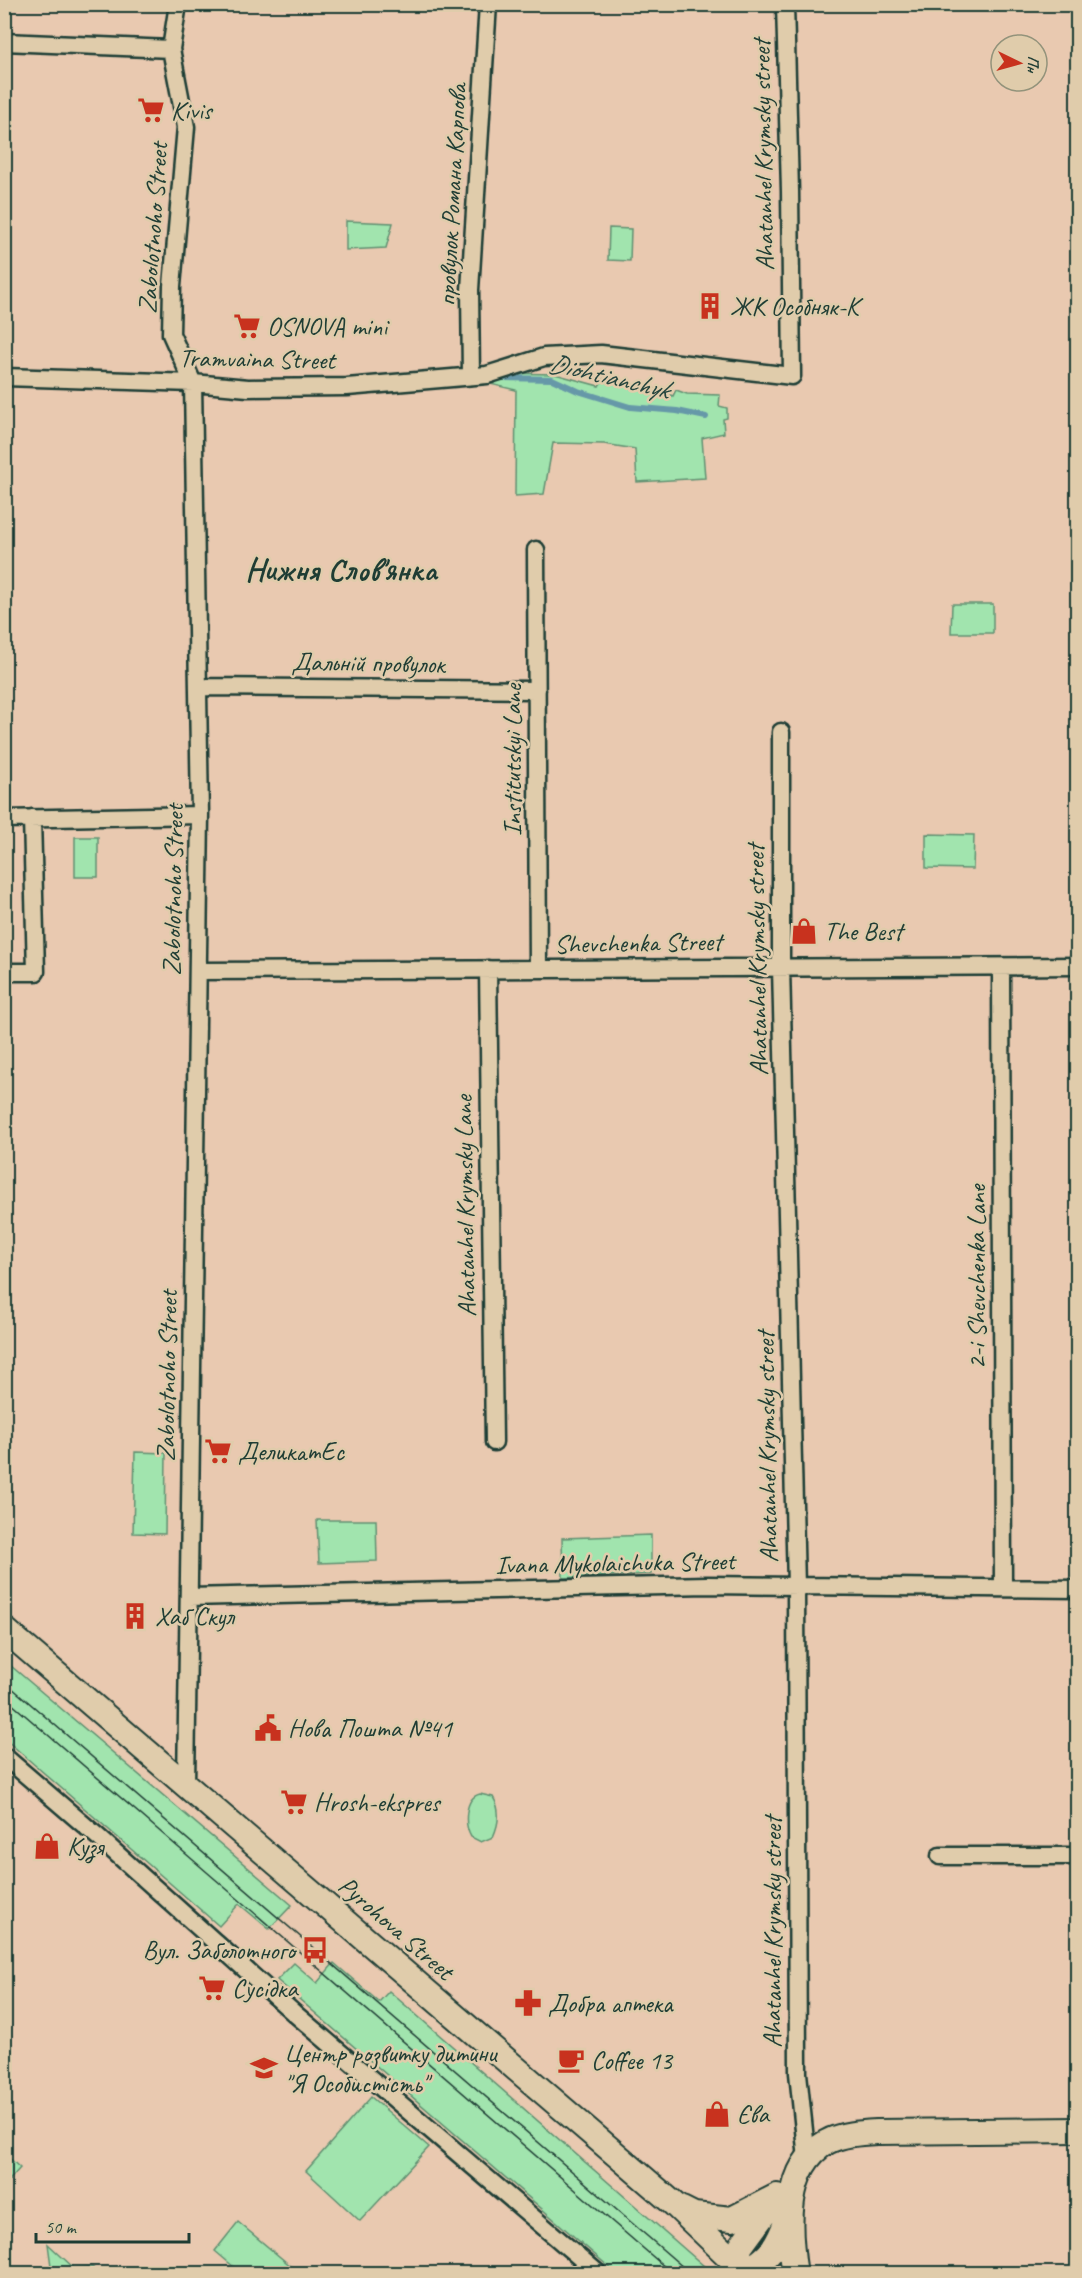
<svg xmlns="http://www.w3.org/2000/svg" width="1082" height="2278" font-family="Caveat,sans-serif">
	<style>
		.green { fill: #a1e4ae; stroke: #609071; stroke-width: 1.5 }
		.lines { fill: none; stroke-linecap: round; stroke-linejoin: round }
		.stream { stroke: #6698a8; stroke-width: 6 }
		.minor-casing { stroke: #1f3d34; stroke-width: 21 }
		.secondary-casing { stroke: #1f3d34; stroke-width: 28 }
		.minor { stroke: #e0ccab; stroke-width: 16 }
		.secondary { stroke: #e0ccab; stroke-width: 24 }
		.tram { stroke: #1f3d34; stroke-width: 1.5 }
		.labels { text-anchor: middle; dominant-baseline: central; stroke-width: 5; stroke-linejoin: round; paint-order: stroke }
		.poi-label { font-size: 26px; fill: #1f3d34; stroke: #e0ccab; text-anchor: start }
		.street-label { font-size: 26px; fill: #1f3d34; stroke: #e0ccab }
		.water-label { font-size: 27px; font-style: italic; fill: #25453e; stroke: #e0ccab }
		.district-label { font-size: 32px; font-weight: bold; fill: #1f3d34; stroke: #e0ccab }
	</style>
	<rect width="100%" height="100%" fill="#e9c9b0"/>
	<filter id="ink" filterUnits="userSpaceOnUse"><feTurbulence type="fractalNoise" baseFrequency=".0167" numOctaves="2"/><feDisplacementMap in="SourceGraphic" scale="12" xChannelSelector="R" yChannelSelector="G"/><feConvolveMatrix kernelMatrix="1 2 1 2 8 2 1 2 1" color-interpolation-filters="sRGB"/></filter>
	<g filter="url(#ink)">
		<!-- green -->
		<path class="green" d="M346,221L393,223L386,248L346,250Z
			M609,228L631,229L630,261L608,260Z
			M504,373L555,374L599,386L603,379L623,385L626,382L647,390L652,388L673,396L676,390L687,394L720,395L719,406L727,408V418L723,419L724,433L702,438L705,478L637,482L635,449L604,444L553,443L544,494L515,496L516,390L490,384L489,379Z
			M952,604H993V633H951Z
			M926,834L974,835L973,869L926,868Z
			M75,837H98V877H75Z
			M135,1452L166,1453L165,1534L133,1533Z
			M317,1520H376L377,1561L319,1563Z
			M651,1535V1574L563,1578L562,1538Z
			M4,1660L292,1905L269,1929L239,1904L219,1926L5,1739Z
			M480,1794L493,1797C501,1810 499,1824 493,1837L481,1842L471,1837C464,1825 464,1798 480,1794Z
			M294,1963L317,1983L334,1963L379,2002L389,1991L712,2273H616L277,1980Z
			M371,2097L429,2147L360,2221L306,2171Z
			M5,2154L20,2168L5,2185Z
			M238,2222L292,2267L286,2273H241L215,2251Z
			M48,2244L74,2268L92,2267L99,2273H52Z"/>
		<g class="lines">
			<!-- stream -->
			<path class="stream" d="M502,378L552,379L578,391L630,407L677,411L706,417"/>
			<defs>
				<path id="minor" d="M178,4L171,49L186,127L172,286L171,334L193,383L200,815L186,1784
					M4,42L171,49
					M471,376L470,290L488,4
					M4,377L193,383L248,388L347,387L487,375L544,357L601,354L792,376L790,191L785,4
					M536,550L538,969
					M198,687L537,690
					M781,732V967L796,1586L798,2073L807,2159
					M4,819L200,815
					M1001,967L1003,1588
					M488,969L494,1442
					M198,971L1078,966
					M4,972H36L32,818
					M189,1597L707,1585L1078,1589
					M4,1756L97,1836L294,2013L599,2274
					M940,1856H1078"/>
				<path id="secondary" d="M4,1629L675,2205L747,2274
					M682,2209L694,2215L732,2219L777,2196
					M737,2264L740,2247L773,2202
					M745,2271C771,2257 777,2247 787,2220
					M795,2274C788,2231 783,2167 827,2142C842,2134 860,2133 877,2132L1078,2130"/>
			</defs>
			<!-- minor casing -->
			<use href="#minor" class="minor-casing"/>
			<!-- secondary casing -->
			<use href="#secondary" class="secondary-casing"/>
			<!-- minor -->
			<use href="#minor" class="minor"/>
			<!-- secondary -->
			<use href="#secondary" class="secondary"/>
			<!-- tram -->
			<path class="tram" d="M4,1681L691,2274
				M4,1697L673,2274"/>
		</g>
	</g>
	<!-- icons -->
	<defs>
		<symbol id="supermarket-bare" viewBox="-9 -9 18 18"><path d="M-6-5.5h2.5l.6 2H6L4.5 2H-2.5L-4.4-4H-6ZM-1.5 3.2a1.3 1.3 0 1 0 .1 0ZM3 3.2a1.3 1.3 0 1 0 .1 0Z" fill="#c8321e" stroke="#e0ccab" stroke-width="2.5" paint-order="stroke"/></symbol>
		<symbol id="building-bare" viewBox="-9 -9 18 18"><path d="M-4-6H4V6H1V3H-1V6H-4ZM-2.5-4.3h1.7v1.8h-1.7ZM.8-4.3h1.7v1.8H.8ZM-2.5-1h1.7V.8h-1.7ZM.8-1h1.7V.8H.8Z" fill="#c8321e" stroke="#e0ccab" stroke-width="2.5" paint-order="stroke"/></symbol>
		<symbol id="shop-bare" viewBox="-9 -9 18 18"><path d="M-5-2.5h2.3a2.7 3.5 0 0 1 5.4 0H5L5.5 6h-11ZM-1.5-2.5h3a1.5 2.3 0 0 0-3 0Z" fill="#c8321e" stroke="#e0ccab" stroke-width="2.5" paint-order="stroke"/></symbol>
		<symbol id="civic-bare" viewBox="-9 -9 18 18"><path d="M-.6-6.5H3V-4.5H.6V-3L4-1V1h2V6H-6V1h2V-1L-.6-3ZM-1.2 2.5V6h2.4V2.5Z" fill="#c8321e" stroke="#e0ccab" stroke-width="2.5" paint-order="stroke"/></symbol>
		<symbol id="bus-bare" viewBox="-9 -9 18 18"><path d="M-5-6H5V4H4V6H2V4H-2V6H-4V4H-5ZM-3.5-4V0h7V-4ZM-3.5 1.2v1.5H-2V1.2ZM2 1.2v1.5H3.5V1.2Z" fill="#c8321e" stroke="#e0ccab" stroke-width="2.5" paint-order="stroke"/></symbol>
		<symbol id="pharmacy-bare" viewBox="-9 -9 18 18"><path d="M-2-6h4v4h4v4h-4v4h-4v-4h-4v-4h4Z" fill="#c8321e" stroke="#e0ccab" stroke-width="2.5" paint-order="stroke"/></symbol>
		<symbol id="cafe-bare" viewBox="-9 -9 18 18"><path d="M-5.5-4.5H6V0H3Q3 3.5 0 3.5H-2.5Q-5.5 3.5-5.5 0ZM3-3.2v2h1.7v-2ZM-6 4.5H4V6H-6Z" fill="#c8321e" stroke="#e0ccab" stroke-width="2.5" paint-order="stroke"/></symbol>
		<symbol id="school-bare" viewBox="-9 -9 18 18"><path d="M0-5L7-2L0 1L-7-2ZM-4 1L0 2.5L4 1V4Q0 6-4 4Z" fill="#c8321e" stroke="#e0ccab" stroke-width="2.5" paint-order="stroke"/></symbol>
	</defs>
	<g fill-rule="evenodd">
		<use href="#supermarket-bare" x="132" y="91" width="38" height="38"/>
		<use href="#building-bare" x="691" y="287" width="38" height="38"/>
		<use href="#supermarket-bare" x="228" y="307" width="38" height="38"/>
		<use href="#shop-bare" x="785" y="912" width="38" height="38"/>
		<use href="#supermarket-bare" x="199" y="1432" width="38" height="38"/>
		<use href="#building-bare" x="116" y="1597" width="38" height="38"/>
		<use href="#civic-bare" x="249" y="1709" width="38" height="38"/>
		<use href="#supermarket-bare" x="275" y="1783" width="38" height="38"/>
		<use href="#shop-bare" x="28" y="1827" width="38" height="38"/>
		<use href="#bus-bare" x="296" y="1931" width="38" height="38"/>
		<use href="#supermarket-bare" x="193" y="1969" width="38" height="38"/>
		<use href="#pharmacy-bare" x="509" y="1984" width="38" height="38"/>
		<use href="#cafe-bare" x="552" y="2041" width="38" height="38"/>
		<use href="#school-bare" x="245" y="2049" width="38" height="38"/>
		<use href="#shop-bare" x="698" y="2095" width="38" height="38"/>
	</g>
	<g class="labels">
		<!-- poi labels -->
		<g class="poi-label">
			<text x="171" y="110">Kivis</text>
			<text x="730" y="306">ЖК Особняк-К</text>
			<text x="267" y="326">OSNOVA mini</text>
			<text x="824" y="931">The Best</text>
			<text x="238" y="1451">ДеликатЕс</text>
			<text x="155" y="1616">Хаб Скул</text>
			<text x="288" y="1728">Нова Пошта №41</text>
			<text x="314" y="1802">Hrosh-ekspres</text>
			<text x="67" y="1846">Кузя</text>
			<text x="295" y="1950" text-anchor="end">Вул. Заболотного</text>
			<text x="232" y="1988">Сусідка</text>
			<text x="548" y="2003">Добра аптека</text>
			<text x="284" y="2053">Центр розвитку дитини<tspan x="284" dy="30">"Я Особистість"</tspan></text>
			<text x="591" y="2060">Coffee 13</text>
			<text x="737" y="2114">Єва</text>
		</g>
		<!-- street labels -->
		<g class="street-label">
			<text transform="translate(763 155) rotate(-91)">Ahatanhel Krymsky street</text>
			<text transform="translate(452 195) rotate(-87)">провулок Романа Карпова</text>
			<text transform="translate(153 228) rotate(-86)">Zabolotnoho Street</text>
			<text transform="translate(257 359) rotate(1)">Tramvaina Street</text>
			<text transform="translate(368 663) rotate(1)">Дальній провулок</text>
			<text transform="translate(512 760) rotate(-90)">Institutskyi Lane</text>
			<text transform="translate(173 890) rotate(-89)">Zabolotnoho Street</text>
			<text transform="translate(638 943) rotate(-1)">Shevchenka Street</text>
			<text transform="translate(757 960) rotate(-91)">Ahatanhel Krymsky street</text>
			<text transform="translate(465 1206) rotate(-91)">Ahatanhel Krymsky Lane</text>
			<text transform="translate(976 1277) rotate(-90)">2-i Shevchenka Lane</text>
			<text transform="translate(167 1376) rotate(-89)">Zabolotnoho Street</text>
			<text transform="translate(767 1447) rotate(-91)">Ahatanhel Krymsky street</text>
			<text transform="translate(615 1563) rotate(-1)">Ivana Mykolaichuka Street</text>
			<text transform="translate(396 1928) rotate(41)">Pyrohova Street</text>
			<text transform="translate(772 1932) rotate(-90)">Ahatanhel Krymsky street</text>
		</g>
		<!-- water labels -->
		<g class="water-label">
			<text transform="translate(609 376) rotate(13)">Diohtianchyk</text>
		</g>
		<!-- district labels -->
		<g class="district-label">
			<text x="341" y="569">Нижня Слов'янка</text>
		</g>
	</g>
	<!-- margin -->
	<rect width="1082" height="2278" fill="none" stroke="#e0ccab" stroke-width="24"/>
	<rect x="12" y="12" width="1058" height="2254" fill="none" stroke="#1f3d34" stroke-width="2" filter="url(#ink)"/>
	<!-- north arrow -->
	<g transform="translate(1019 63) rotate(95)"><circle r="28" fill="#e0ccab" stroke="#93937b" stroke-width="1.5"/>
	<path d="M0-4.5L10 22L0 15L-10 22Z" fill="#c8321e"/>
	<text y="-9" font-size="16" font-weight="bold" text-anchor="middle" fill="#1f3d34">Пн</text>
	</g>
	<!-- scale -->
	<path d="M36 2233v9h153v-9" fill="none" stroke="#1f3d34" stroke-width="3"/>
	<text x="45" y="2233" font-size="18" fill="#1f3d34" stroke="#e0ccab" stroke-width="4.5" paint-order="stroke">50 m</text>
</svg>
